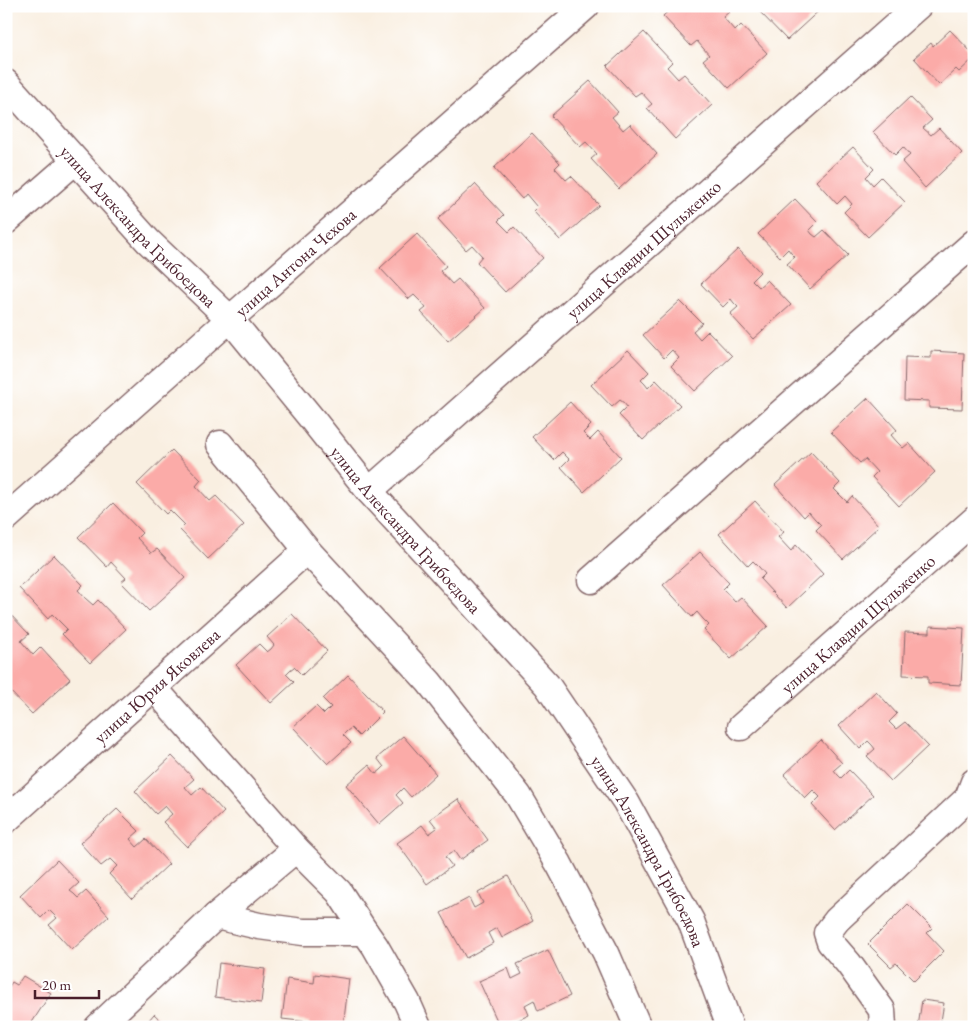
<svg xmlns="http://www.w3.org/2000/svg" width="980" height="1033" font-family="'EB Garamond',serif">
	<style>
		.building { fill: #fbaba8 }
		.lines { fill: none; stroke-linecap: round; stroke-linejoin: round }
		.minor-casing { stroke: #87686b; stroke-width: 29 }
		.minor { stroke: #fff; stroke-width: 26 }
		.labels { text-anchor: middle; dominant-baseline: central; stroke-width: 4.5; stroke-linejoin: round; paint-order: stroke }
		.street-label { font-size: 18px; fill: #4a1f2b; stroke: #fff }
	</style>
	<rect width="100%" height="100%" fill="#fff"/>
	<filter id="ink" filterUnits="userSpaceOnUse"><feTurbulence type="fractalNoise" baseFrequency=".02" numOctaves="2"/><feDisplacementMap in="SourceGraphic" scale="10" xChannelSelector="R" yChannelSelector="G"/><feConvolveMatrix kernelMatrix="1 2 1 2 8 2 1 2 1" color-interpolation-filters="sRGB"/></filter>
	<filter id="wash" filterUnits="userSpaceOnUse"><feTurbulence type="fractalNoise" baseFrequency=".0096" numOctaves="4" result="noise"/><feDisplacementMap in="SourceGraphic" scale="20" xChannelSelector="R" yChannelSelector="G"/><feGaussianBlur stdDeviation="1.12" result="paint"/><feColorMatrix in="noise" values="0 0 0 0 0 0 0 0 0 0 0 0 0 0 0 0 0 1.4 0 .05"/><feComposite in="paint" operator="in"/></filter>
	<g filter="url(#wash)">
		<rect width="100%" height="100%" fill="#f9efe1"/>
		<g id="blocks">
			<!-- building -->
			<path class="building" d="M674,6H724L729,12L723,17L735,31L741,25L767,53L729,88L703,60L709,55L697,41L691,46L663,16Z
				M762,6H824L787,40L758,10Z
				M950,30L974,55V58L959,72L956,69L939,85L914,58L931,43L933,46Z
				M644,32L672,62L667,67L678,79L684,74L712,105L675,139L647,108L652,104L641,92L635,96L607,66Z
				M590,81L618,112L612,117L618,124L623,130L630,124L657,154L619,189L591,159L597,154L586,142L580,147L551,116Z
				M910,97L932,120L923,128L931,135L939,128L962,153L925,188L902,162L910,155L903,147L895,155L873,132Z
				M532,133L560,163L555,168L566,180L571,176L599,205L560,240L533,211L537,207L526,194L522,199L494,168Z
				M853,147L874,169L866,177L873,185L881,177L905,202L868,237L844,212L852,204L845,196L837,204L816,181Z
				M475,184L504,215L498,221L509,232L514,227L543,258L505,292L477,262L482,256L472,245L466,250L438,219Z
				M795,199L817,222L809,230L812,234L816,237L824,230L848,255L810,289L787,264L795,257L791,253L788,249L780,257L758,234Z
				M417,234L446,266L440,271L452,284L458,279L485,308L448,341L421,312L426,308L420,301L414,295L409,299L380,268Z
				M738,249L760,272L752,280L759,287L767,280L791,305L753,339L730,314L738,307L734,303L731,299L723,307L701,284Z
				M680,301L702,323L693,331L700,339L708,331L732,356L695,391L671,366L679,358L672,350L664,358L643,335Z
				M628,350L649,372L641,380L645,384L648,388L656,380L680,405L643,440L619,415L627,407L624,403L620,400L612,407L591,385Z
				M931,351L964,353L962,409L929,408V401L904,400L905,357L931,358Z
				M868,398L897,430L891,435L897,442L903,448L909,443L935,472L899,506L872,477L877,472L865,459L860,463L831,432Z
				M570,402L591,425L583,433L590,440L598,432L621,457L584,492L561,467L569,459L562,452L554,460L532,437Z
				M172,450L201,480L196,486L210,501L216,496L244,525L208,559L180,530L185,525L170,510L166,514L137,484Z
				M811,452L840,483L834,489L847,502L852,496L879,526L843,559L816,530L821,525L815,519L809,512L804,517L775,485Z
				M755,501L784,532L778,537L791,551L796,545L823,574L787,608L760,579L765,574L759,567L753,561L748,566L719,534Z
				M113,503L142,533L137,538L151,553L157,549L185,578L149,611L121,582L126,578L111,562L107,567L78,537Z
				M700,552L729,583L723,589L735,602L741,597L768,626L731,659L704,630L709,625L703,619L697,612L692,617L663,585Z
				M54,555L83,585L78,590L85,598L93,605L98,600L126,629L90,663L62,634L67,629L52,614L48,619L19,588Z
				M6,610L29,634L21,641L33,655L41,647L70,679L32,714L6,687V680L10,677L6,673Z
				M292,614L327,651L302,675L294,667L290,670L286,674L294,682L271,703L236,665L259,644L267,652L271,649L274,645L267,637Z
				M930,626L964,628L961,685L928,683V676L903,675L905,632L930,633Z
				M348,675L383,712L359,736L351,728L347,731L343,735L351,743L328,764L293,727L316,706L324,714L331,707L323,699Z
				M876,691L897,714L889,722L896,729L905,722L928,746L891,781L867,756L875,749L872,745L868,741L860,749L839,726Z
				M403,736L436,774L411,797L403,788L396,795L403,803L379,824L346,785L369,765L376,774L381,770L384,767L377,758Z
				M821,740L842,763L834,770L837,774L841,778L849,770L873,795L835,830L812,805L820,797L813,790L805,798L784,775Z
				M172,756L194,779L185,787L192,795L201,787L224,812L187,847L163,822L172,814L165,806L156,814L135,791Z
				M458,799L488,840L460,860L454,851L445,857L452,866L427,884L397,843L422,825L429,834L437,828L430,819Z
				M117,809L139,831L130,839L137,847L146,839L169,864L132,899L109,874L117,866L110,859L101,866L80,843Z
				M57,860L79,883L70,891L74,894L78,898L86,891L109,916L72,950L49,925L57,918L49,910L41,918L20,895Z
				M508,876L533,921L502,938L497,928L493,930L488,933L493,943L466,958L441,913L469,898L474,908L483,903L478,893Z
				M908,904L932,928L927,933L944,951L914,981L896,963L891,967L868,944Z
				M548,950L570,996L538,1011L534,1000L525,1005L529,1015L503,1027H500L479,981L508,968L512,979L522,974L517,964Z
				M219,963L265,969L261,1003L215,997Z
				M315,974L349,979L343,1027H309V1022L282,1019L287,979L314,983Z
				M23,976L51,993L29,1027H6V991L12,982L17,985Z
				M922,1000L944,1003L940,1027H918Z
				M154,1014L168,1027H143Z"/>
		</g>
	</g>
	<g filter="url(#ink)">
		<use href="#blocks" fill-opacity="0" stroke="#87686b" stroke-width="1"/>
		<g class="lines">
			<defs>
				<g id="minor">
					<path id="s1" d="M6,83L148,241L230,319L312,419L369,491L547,685L626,802L691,921L730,1027"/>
					<path d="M6,221L75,161"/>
					<path d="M220,444L307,550L429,682L518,795L559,864L606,953L638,1027"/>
					<path id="s2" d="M369,491L918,6"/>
					<path id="s3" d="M6,518L230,319L586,6"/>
					<path d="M591,580L974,243"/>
					<path d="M154,688L296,849L339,892L365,932L375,946L407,1002L418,1027"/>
					<path id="s4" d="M741,727L974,520"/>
					<path id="s5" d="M6,820L307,550"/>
					<path d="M216,916L259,926L303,932H365"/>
					<path d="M98,1027L216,916L296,849"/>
					<path d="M883,1027L882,1010L849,964L830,942L827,933L837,920L968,798L974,782"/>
				</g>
			</defs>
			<!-- minor casing -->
			<use href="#minor" class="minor-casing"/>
			<!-- minor -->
			<use href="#minor" class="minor"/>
		</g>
	</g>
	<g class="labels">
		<!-- street labels -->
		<g class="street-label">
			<text stroke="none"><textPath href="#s1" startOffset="195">улица Александра Грибоедова</textPath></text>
			<text stroke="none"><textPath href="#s2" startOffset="366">улица Клавдии Шульженко</textPath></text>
			<text stroke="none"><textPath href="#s3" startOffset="386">улица Антона Чехова</textPath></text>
			<text stroke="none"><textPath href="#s1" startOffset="600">улица Александра Грибоедова</textPath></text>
			<text stroke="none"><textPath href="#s4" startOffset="156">улица Клавдии Шульженко</textPath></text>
			<text stroke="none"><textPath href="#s5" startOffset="202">улица Юрия Яковлева</textPath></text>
			<text stroke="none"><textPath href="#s1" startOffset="1005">улица Александра Грибоедова</textPath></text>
		</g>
	</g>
	<!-- margin -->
	<rect width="980" height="1033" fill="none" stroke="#fff" stroke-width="25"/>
	<!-- scale -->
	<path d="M35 990v8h64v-8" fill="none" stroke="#4a1f2b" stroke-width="2.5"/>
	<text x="42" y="990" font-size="15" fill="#4a1f2b" stroke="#ffffff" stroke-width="4" paint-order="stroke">20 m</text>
</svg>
